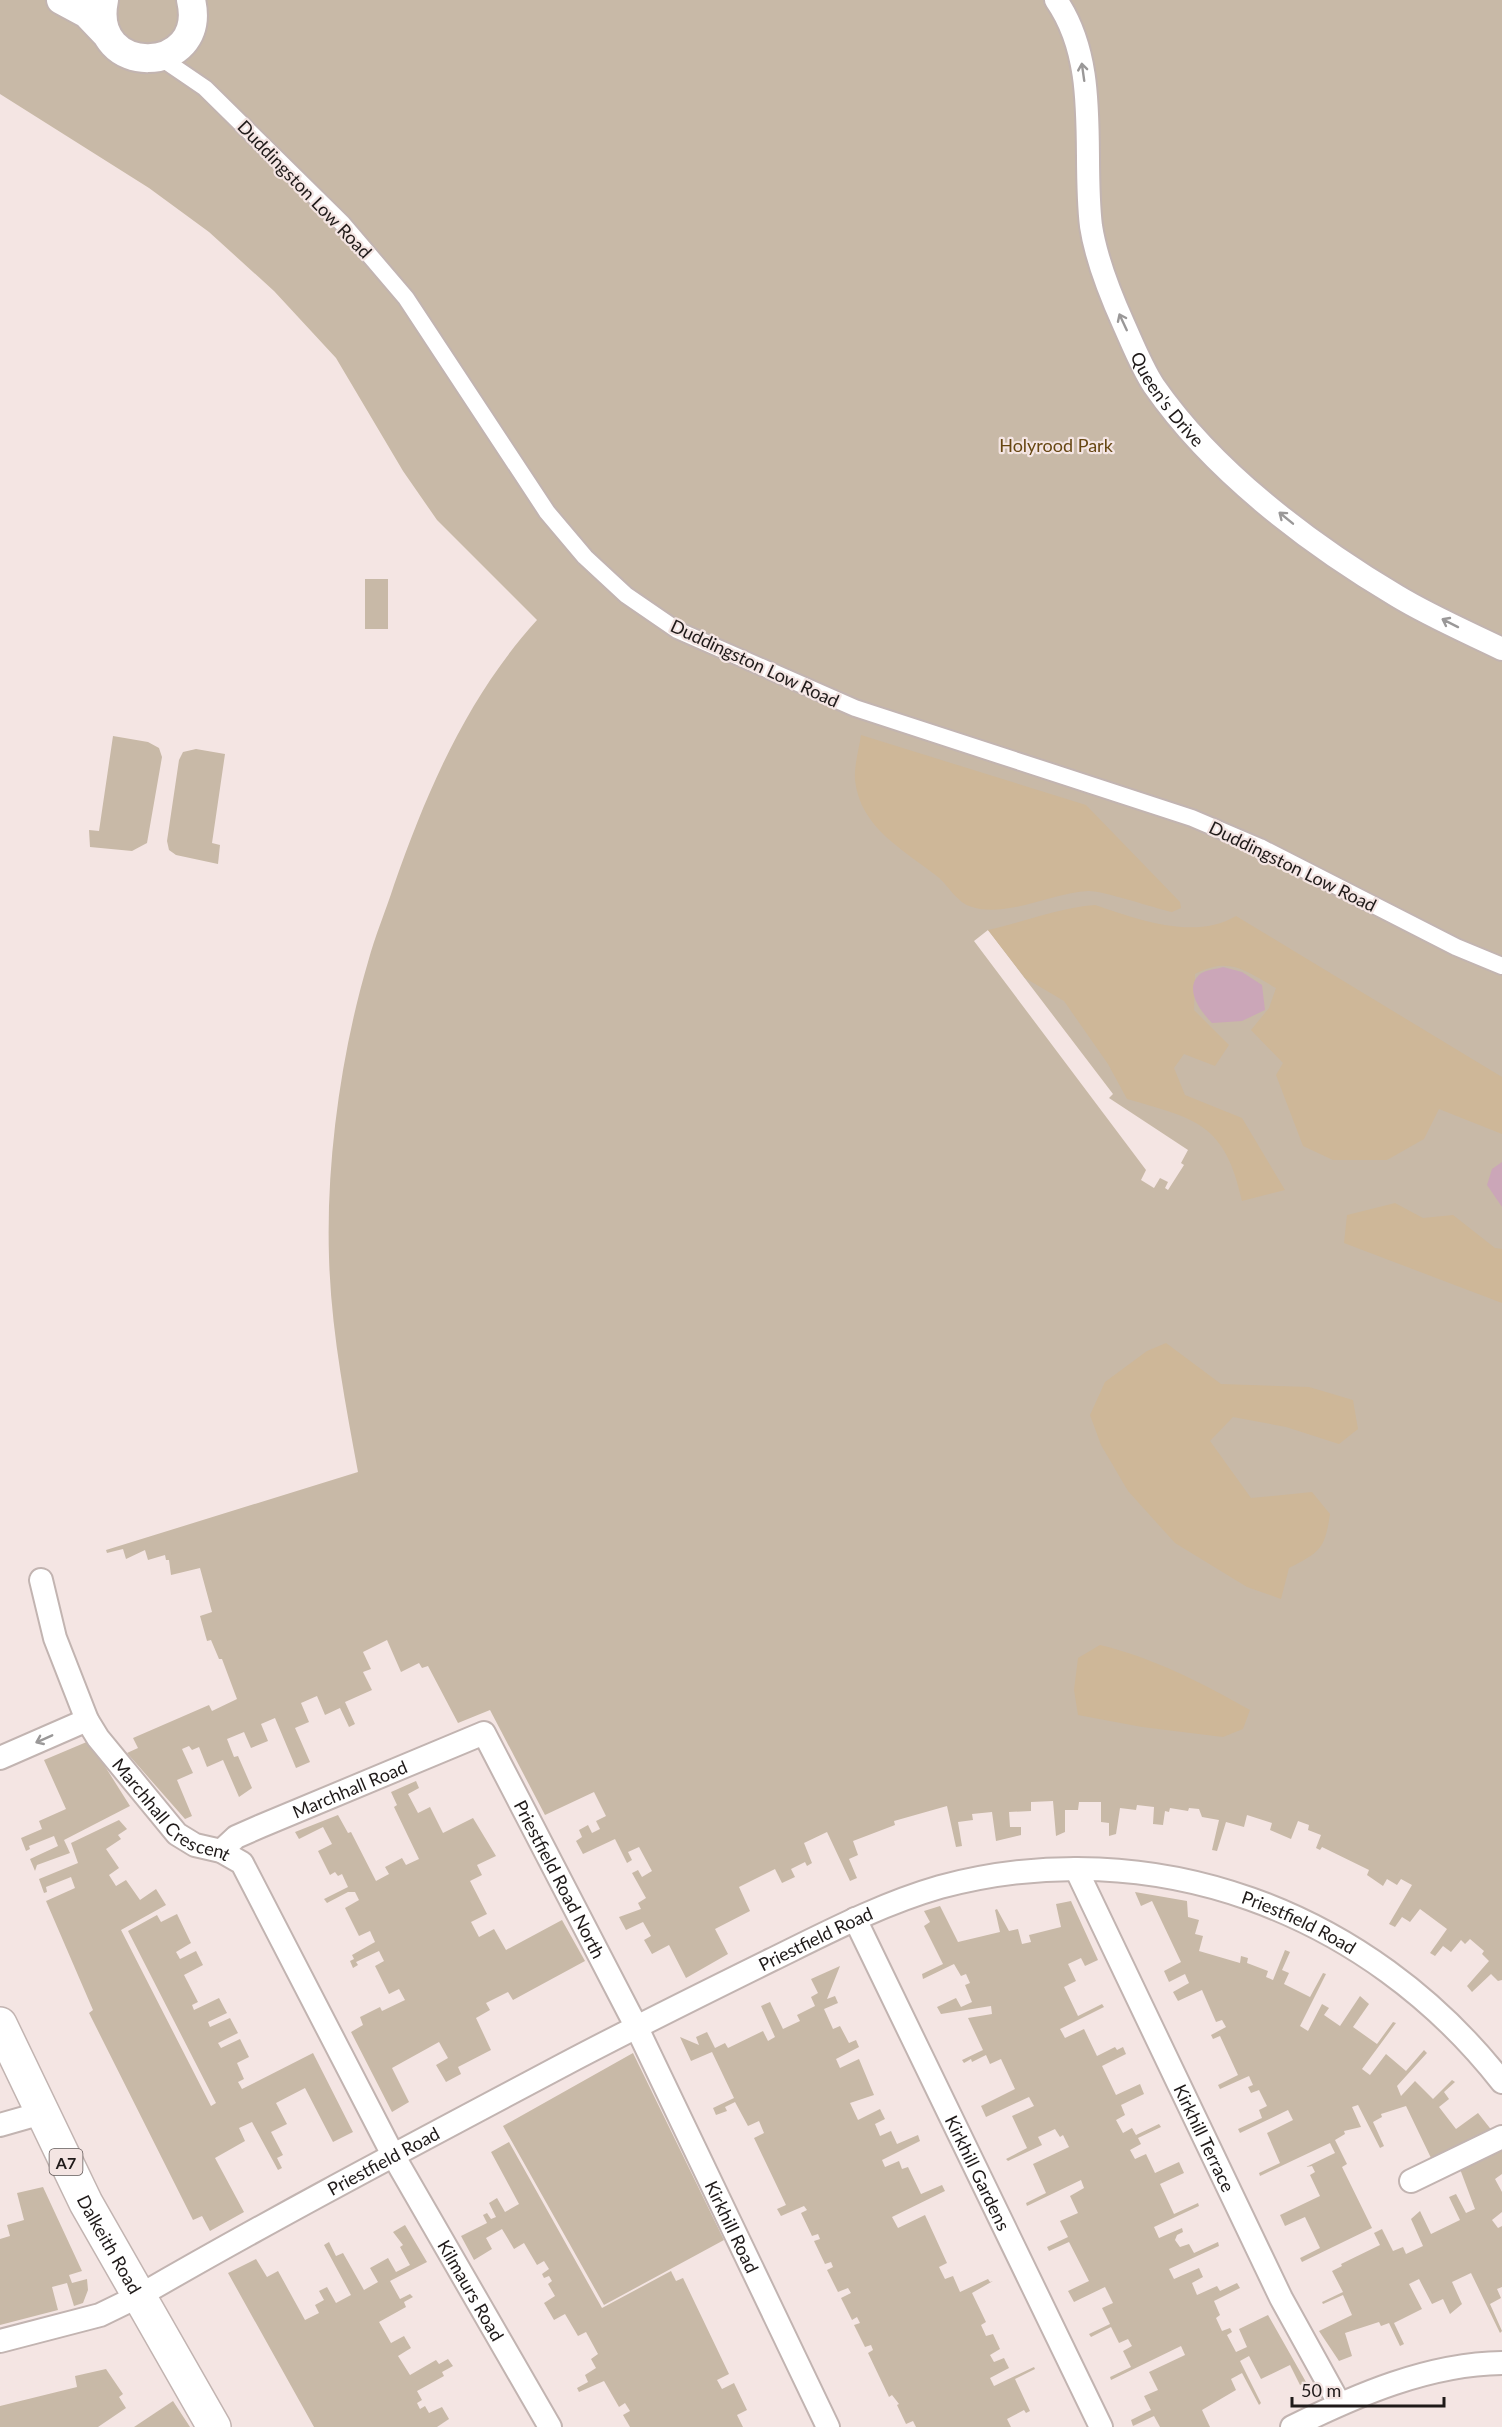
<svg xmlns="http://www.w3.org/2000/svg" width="1502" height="2427" font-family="Lato,sans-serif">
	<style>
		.green { fill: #c8b9a7; fill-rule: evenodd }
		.forest { fill: #ceb798 }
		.water { fill: #cba6b8 }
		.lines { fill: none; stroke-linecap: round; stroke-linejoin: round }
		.pedestrian-casing { stroke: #c2b4b1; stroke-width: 20 }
		.minor-casing { stroke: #c2b4b1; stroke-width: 26 }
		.tertiary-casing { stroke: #c2b4b1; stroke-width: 32 }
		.primary-casing { stroke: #c2b4b1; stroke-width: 36 }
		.pedestrian { stroke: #fff; stroke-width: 16 }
		.minor { stroke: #fff; stroke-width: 22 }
		.tertiary { stroke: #fff; stroke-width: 28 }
		.primary { stroke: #fff; stroke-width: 33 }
		.oneway { stroke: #9a9898 }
		.labels { text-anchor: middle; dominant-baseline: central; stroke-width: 4.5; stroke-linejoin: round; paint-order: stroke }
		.shield { fill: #f4e5e3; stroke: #5f5756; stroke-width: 1.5 }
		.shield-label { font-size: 16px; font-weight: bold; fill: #1f1a19 }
		.street-label { font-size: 18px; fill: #1f1a19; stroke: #f4e5e3 }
		.park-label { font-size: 18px; fill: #674713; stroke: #f4e5e3 }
	</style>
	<rect width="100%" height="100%" fill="#f4e5e3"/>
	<!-- green -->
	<path class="green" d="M0,0H1502V1980L1498,1981L1491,1974L1472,1992L1467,1986L1489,1961L1482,1954L1484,1951L1470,1939L1465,1944L1461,1940L1451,1952L1443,1946L1435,1956L1430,1953L1447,1929L1420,1909L1410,1922L1402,1917L1395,1927L1389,1924L1412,1885L1401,1879L1397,1885L1387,1879L1383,1886L1367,1875L1369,1870L1322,1847L1320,1850L1316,1848L1321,1835L1308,1830L1309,1825L1298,1821L1291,1839L1270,1830L1272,1823L1247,1815L1244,1827L1226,1822L1217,1851L1212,1850L1219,1820L1202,1817L1199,1809L1189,1808L1188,1811L1170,1808L1169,1812L1165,1811L1163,1825L1153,1824L1154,1807L1137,1805L1136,1810L1120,1808L1116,1834L1109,1836V1823L1101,1822V1802H1079L1078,1810H1065V1832L1056,1836L1053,1801L1031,1802V1811L1009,1812L1010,1827H1021V1835L996,1841L992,1812L972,1814L973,1820L958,1822L962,1846L956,1847L947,1806L894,1821L895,1825L853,1841L858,1855L849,1859L857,1878L850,1881L827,1832L804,1843L812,1863L807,1866L805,1862L791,1869L795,1877L782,1883L775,1869L739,1887L750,1911L715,1929L728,1954L686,1978L669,1945L652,1954L644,1940L651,1936L643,1922L626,1930L619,1917L641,1909L638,1903L646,1898L632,1873L638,1870L642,1877L652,1871L639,1847L628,1852L632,1860L627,1863L615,1839L583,1854L576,1841L582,1837L579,1830L588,1825L592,1833L600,1829L596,1821L606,1816L594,1792L545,1815L490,1710L458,1723L428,1666L422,1668L419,1663L401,1672L387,1640L363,1652L371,1669L363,1672L372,1690L345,1702L355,1724L349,1727L340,1708L325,1715L317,1696L301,1703L309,1722L295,1728L310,1762L296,1768L275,1718L261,1724L268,1741L251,1748L244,1732L227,1739L234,1757L238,1756L252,1788L239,1797L223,1760L207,1767L199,1747L192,1750L189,1746L182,1749L193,1773L177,1780L192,1816L185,1819L127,1753L138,1748L133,1738L209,1705L212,1711L237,1699L222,1659H219L211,1640L207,1641L200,1616L212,1612L200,1568L171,1575L169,1560H166L165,1555L148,1560L145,1550L126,1559L123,1549L107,1553L106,1550L358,1472C345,1401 331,1330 329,1257C326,1162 341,1053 368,962C375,936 386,910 394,885C428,788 468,696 537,620L437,520L403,471L336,358L274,291L209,232L149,188L0,94ZM988,930L1113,1094L1109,1098L1188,1150L1181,1163L1184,1165L1168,1190L1165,1188L1168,1182L1160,1178L1154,1188L1141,1180L1146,1170L974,941Z
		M365,579H388V629H365Z
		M113,736L148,742L159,748L162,757L147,843L132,851L90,847L89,830L99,831Z
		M196,749L225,754L212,843L220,845L218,864L176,855L169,850L167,841L179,760L183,752Z
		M89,1741L130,1806L64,1840L70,1853L37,1865L35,1871L30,1859L58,1846L54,1836L29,1846L30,1849L26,1851L21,1838L42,1829L39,1821L66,1809L44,1760Z
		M416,1781L419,1788L408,1794L418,1813L430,1807L443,1833L473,1818L496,1856L477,1865L482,1875L470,1881L487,1914L471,1922L479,1937L494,1929L506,1950L562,1920L585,1961L513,2000L508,1992L486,2003L490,2010L476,2018L491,2050L458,2067L461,2074L446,2082L436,2065L448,2058L439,2042L392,2068L409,2102L392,2112L351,2032L363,2025L360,2017L380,2007L382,2011L405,2000L399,1989L389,1994L375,1966L384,1961L379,1951L356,1962L358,1965L353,1968L350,1961L354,1959L352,1955L375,1942L370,1931L359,1936L345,1908L359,1900L355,1892H348L327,1903L324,1899L348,1887L342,1874L338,1876L335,1872L330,1875L318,1851L332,1844L323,1827L299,1839L295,1832L338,1815L348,1833L351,1832L376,1881L389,1874L385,1867L402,1858L406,1865L419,1859L394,1807L397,1805L391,1792Z
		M119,1820L127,1829L118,1835L121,1839L106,1849L119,1868L109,1875L116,1886L126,1880L140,1900L156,1889L166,1905L121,1930L211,2106L216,2103L128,1931L157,1915L161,1922L177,1914L191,1943L176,1952L180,1959L196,1951L203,1965L184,1975L198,2002L192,2005L194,2010L219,1998L227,2013L208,2022L210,2027L230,2018L238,2033L218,2043L221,2048L240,2039L249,2057L237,2063L244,2079L238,2082L242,2089L313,2053L353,2132L333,2142L305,2088L276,2103L287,2124L271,2132L283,2155L277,2158L282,2168L278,2170L252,2122L239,2128L245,2141L215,2158L244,2212L210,2231L202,2216L193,2220L89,2013L93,2010L46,1901L75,1888L71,1877L46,1887L47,1892L44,1893L39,1879L78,1863L71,1843Z
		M1135,1892L1187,1901L1188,1917L1199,1920L1195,1934L1203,1936L1199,1951L1240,1963L1241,1956L1248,1958L1247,1963L1268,1971L1266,1977L1273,1980L1285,1950L1290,1952L1282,1970L1289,1973L1284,1984L1310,1997L1323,1973L1326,1974L1300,2026L1308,2031L1322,2004L1329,2008L1324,2015L1340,2026L1360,1996L1369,2004L1353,2027L1377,2044L1393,2022L1396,2023L1362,2069L1370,2075L1386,2054L1406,2071L1424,2050L1427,2053L1397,2086L1401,2096L1415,2081L1433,2099L1452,2080L1455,2082L1444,2092L1449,2099L1439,2107L1456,2129L1478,2113L1493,2132L1432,2160L1406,2106L1381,2114L1382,2117L1373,2122L1384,2146L1380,2148L1358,2105L1352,2107L1361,2127L1344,2131L1345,2134L1335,2140L1347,2164L1342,2167L1372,2228L1302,2262L1300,2258L1320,2248L1305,2217L1285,2226L1280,2215L1320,2196L1310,2175L1315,2172L1312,2166L1306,2167L1335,2153L1330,2143L1260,2176L1259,2173L1280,2163L1267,2133L1293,2120L1288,2110L1240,2133L1238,2129L1262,2118L1259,2110L1267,2106L1259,2090L1251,2093L1248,2087L1253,2085L1249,2076L1220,2089L1218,2085L1238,2075L1220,2036L1213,2039L1211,2035L1226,2027L1222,2020L1216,2022L1202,1990L1178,2001L1173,1992L1189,1983L1185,1974L1169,1982L1164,1971L1181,1962L1152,1901L1141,1906Z
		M1071,1901L1098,1960L1085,1966L1081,1958L1068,1964L1076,1981L1064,1987L1078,2016L1102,2004L1104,2007L1060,2029L1065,2038L1084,2029L1097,2056L1115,2047L1117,2050L1123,2047L1126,2054L1102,2066L1116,2095L1140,2084L1144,2094L1121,2105L1125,2115L1116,2120L1123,2133L1132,2128L1136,2135L1159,2124L1161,2127L1138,2138L1141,2144L1130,2150L1135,2159L1146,2154L1155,2173L1179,2162L1184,2173L1160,2184L1174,2214L1198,2203L1199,2206L1154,2227L1159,2238L1182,2228L1183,2232L1177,2235L1175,2240L1180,2247L1189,2244L1194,2253L1218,2242L1219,2246L1169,2269L1174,2279L1199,2268L1203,2277L1192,2283L1197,2295L1217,2286L1220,2291L1237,2283L1240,2288L1214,2301L1220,2315L1216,2318L1222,2331L1230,2328L1232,2332L1227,2335L1236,2352L1247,2347L1239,2329L1268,2315L1306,2382L1300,2385L1290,2365L1261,2379L1249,2356L1240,2361L1261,2403L1259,2405L1242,2373L1231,2379L1236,2390L1202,2410L1210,2427H1160L1154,2416L1133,2426L1131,2420L1151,2410L1144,2396L1158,2390L1149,2372L1185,2355L1181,2346L1111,2380L1110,2377L1131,2367L1123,2351L1132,2346L1128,2339L1119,2343L1111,2327L1091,2337L1089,2334L1110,2324L1102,2308L1113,2303L1105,2287L1074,2302L1068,2291L1089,2281L1069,2242L1049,2251L1047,2247L1068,2237L1060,2221L1078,2213L1070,2196L1084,2188L1081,2180L1027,2206L1026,2203L1046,2193L1033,2164L1069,2147L1063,2135L1060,2137L1055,2129L1038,2137L1042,2145L1008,2161L1006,2159L1027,2148L1012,2116L1034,2106L1029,2097L986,2117L981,2106L1015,2089L1001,2059L990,2064L986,2055L972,2062L971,2059L964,2063L962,2060L983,2050L968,2018L992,2014L991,2006L941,2014L937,2007L956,1998L961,2007L972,2002L965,1985L970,1983L966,1974L961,1976L954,1964L923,1979L922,1974L943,1964L924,1926L930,1922L924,1911L940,1906L958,1942L1000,1932L995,1910L997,1909L1009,1931L1018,1929L1022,1944L1031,1942L1029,1935L1061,1927L1056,1904Z
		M840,1966L827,1999L835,1996L838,2003L824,2009L833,2029L840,2026L849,2043L856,2040L859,2047L836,2059L840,2068L859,2059L874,2095L850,2103L858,2120L880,2109L885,2119L875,2124L880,2136L891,2131L897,2144L918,2135L920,2141L882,2160L885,2167L899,2161L902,2169L908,2167L921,2194L942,2185L945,2191L892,2217L898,2228L925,2215L947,2263L939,2267L945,2279L953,2276L960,2292L988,2279L990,2282L993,2281L972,2293L986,2322L981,2325L986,2336L993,2334L1000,2349L990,2355L994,2362L1004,2358L1009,2368L990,2378L994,2386L1034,2367L1035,2369L1015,2379L1030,2411L1026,2413L1024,2410L1007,2419L1011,2427H916L913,2421L906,2424L897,2405L899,2404L892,2395L889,2397L868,2353L873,2350L871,2345L865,2347L854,2325L860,2323L857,2317L852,2320L841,2298L851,2293L848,2288L838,2292L827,2270L833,2267L831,2262L825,2264L814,2241L820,2239L818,2234L812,2236L801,2213L807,2210L804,2206L781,2216L777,2209L786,2205L754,2138L764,2133L759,2121L748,2126L735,2102L725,2107L727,2111L716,2115L713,2108L734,2098L712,2052L691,2061L680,2037L699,2045L696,2037L707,2032L715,2048L725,2043L728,2048L763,2031L768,2041L775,2037L761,2006L770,2002L783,2029L800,2021L797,2015L815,2006L811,1997L818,1993L811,1979Z
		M633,2053L724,2240L604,2305L503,2126Z
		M509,2142L602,2308L671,2271L676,2281L683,2278L729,2374L717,2380L722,2389L734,2383L747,2410L737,2415L743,2427H630L623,2415L630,2411L625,2403L619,2407L604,2381L579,2392L577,2388L588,2382L585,2375L596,2368L591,2359L598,2354L586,2332L578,2336L565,2314L554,2320L544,2303L555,2296L548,2284L552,2281L549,2276L544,2278L542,2274L549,2269L544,2261L537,2265L524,2243L514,2249L502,2229L486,2238L492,2249L474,2260L461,2236L487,2223L483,2215L487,2213L491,2219L496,2217L489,2203L497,2198L505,2212L519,2204L491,2152Z
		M1502,2150V2174L1495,2179L1502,2192V2212L1492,2220L1498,2228L1502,2226V2287L1497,2289L1501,2298L1490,2304L1502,2331L1500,2333L1471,2273L1452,2282L1462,2304L1450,2314L1443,2299L1432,2304L1419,2279L1409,2284L1422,2309L1394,2323L1404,2344L1400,2346L1389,2323L1381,2326L1379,2322L1345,2333L1352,2356L1339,2361L1319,2331L1352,2315L1343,2295L1323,2304L1322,2302L1343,2292L1332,2271L1342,2266L1341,2264L1380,2245L1374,2233L1382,2229L1393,2251L1403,2247L1406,2254L1423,2246L1411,2219L1420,2211L1431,2234L1460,2220L1449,2197L1456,2194L1466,2213L1475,2209L1460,2169Z
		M43,2187L82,2271L69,2275L72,2283L87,2279L88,2290L83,2303L74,2306L67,2283L52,2287L58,2310L0,2325V2239L10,2236L7,2225L24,2220L17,2193Z
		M405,2225L427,2262L390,2281L400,2299L410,2294L413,2297L404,2302L406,2307L379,2322L391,2343L404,2336L411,2348L398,2356L410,2375L436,2360L439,2364L448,2359L453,2366L442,2372L444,2376L417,2391L422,2400L417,2403L420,2409L425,2406L429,2413L442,2407L449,2419L437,2427H314L228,2273L256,2259L267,2277L278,2271L305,2320L319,2313L315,2305L324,2300L319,2291L327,2287L336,2303L351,2295L324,2245L329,2242L336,2256L343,2253L364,2290L378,2282L370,2268L388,2258L396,2272L410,2265L400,2247L403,2245L393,2232Z
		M106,2369L123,2394L119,2397L126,2408L98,2427H0V2406L77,2387L75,2376Z
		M173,2401L190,2427H134Z"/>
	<!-- forest -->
	<path class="forest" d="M861,735L1086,805L1180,902L1181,908L1172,912C1154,908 1101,890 1088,891C1052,893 1007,918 972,907C957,903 949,886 938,877C904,850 860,828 855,780C854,766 859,749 861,735Z
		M1095,905C1137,919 1194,941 1236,916L1502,1077V1134L1439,1109L1424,1139L1387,1160H1333L1303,1146L1276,1075L1283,1063L1251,1030L1269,1008L1276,988C1245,971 1230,956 1195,974L1194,1010L1229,1045L1215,1066L1184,1054L1174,1068L1185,1095L1242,1118L1285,1190L1242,1201C1225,1123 1196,1119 1127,1099L1108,1064L1064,1001L1025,978L988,930C1025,922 1057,908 1095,905Z
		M1395,1203L1423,1218L1453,1215L1495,1248L1502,1249V1303L1344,1243L1347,1215Z
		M1166,1343L1221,1384L1309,1387L1353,1400L1358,1429L1339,1444L1286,1427L1233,1417L1210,1441L1251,1498L1312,1492L1330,1514C1325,1548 1321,1552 1289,1568L1281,1599L1247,1587L1175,1543L1128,1491L1101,1445L1090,1415L1105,1382L1147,1351Z
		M1100,1645C1154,1658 1202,1683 1250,1710L1243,1729L1223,1737L1142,1727L1078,1715L1074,1690L1078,1658Z"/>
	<!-- water -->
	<path class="water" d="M1223,967L1242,972L1262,985L1265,1010L1242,1021L1212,1023C1201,1012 1183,989 1200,974C1205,970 1217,969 1223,967Z
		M1502,1162V1207L1487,1185L1492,1169Z"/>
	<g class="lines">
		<defs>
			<path id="pedestrian" d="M161,58L205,88L342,223L406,298L547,512L585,557L626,595L677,630L855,708L1192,818L1260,847L1456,947L1502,966"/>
			<g id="minor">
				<path id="s1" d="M1056,0C1101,65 1082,152 1091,226C1096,259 1110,294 1124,325C1133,345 1142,368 1154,386C1213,471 1308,543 1397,596C1430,616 1467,632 1502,649"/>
				<path id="s2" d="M41,1580L55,1638L87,1720L98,1738L177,1834L195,1845L221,1851L242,1863L393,2155L550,2427"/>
				<path d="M0,1758L87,1720"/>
				<path id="s3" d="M221,1851L236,1837L261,1826L484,1733L636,2026L828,2427"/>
				<path id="s4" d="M1076,1869L1281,2298L1339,2403"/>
				<path id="s5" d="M855,1919L1101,2427"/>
				<path d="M0,2125L42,2113"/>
				<path d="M1411,2181L1502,2137"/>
				<path id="s6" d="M0,2341L100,2315L139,2296C279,2215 422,2140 565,2064C633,2028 702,1994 771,1960C826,1933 881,1904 940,1887C1153,1830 1368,1911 1502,2082"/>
				<path d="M1292,2427C1357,2395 1428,2364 1502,2363"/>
			</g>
			<path id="tertiary" d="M61,0L87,14L107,35
				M104,0C88,79 209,76 191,0"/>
			<g id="primary">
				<path id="s7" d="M0,2024L86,2203L214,2427"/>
			</g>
		</defs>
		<!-- pedestrian casing -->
		<use href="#pedestrian" class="pedestrian-casing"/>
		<!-- minor casing -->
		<use href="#minor" class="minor-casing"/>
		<!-- tertiary casing -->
		<use href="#tertiary" class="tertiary-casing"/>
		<!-- primary casing -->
		<use href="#primary" class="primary-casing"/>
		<!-- pedestrian -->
		<use href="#pedestrian" class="pedestrian"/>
		<!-- minor -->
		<use href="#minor" class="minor"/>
		<!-- tertiary -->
		<use href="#tertiary" class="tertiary"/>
		<!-- primary -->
		<use href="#primary" class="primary"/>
	</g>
	<!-- one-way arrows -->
	<defs><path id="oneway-shaft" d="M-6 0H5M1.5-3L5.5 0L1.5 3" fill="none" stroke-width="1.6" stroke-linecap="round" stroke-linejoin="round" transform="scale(1.5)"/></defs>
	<g class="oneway">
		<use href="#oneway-shaft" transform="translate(1083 72) rotate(-98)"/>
		<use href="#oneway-shaft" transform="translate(1123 322) rotate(-115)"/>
		<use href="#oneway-shaft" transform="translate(1286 518) rotate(-141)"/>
		<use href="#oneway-shaft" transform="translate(1450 623) rotate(-153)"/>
		<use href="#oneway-shaft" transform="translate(44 1739) rotate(156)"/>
	</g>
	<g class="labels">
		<!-- shield labels -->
		<rect class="shield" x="49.5" y="2149" width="33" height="26" rx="4.5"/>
		<g class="shield-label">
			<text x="66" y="2162">A7</text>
		</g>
		<!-- street labels -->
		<g class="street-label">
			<text transform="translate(305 189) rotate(46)">Duddingston Low Road</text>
			<text stroke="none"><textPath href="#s1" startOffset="423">Queen's Drive</textPath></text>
			<text transform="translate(755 663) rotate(25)">Duddingston Low Road</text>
			<text transform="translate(1293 866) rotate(26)">Duddingston Low Road</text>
			<text stroke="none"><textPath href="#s3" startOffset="144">Marchhall Road</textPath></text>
			<text stroke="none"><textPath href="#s2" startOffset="274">Marchhall Crescent</textPath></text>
			<text stroke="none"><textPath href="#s3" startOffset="454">Priestfield Road North</textPath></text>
			<text stroke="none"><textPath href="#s6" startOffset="1416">Priestfield Road</textPath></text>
			<text stroke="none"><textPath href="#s6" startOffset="912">Priestfield Road</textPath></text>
			<text stroke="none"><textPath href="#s4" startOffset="298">Kirkhill Terrace</textPath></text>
			<text stroke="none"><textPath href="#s6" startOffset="426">Priestfield Road</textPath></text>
			<text stroke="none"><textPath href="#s5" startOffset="282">Kirkhill Gardens</textPath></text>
			<text stroke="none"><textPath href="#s3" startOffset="842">Kirkhill Road</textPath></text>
			<text stroke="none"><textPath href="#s7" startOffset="246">Dalkeith Road</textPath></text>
			<text stroke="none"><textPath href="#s2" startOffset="850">Kilmaurs Road</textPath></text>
		</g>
		<!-- park labels -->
		<g class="park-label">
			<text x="1056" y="445">Holyrood Park</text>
		</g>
	</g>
	<!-- scale -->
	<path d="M1292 2397v9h152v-9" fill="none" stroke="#1f1a19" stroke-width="3"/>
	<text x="1301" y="2397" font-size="18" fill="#1f1a19" stroke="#f4e5e3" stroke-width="4.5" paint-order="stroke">50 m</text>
</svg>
